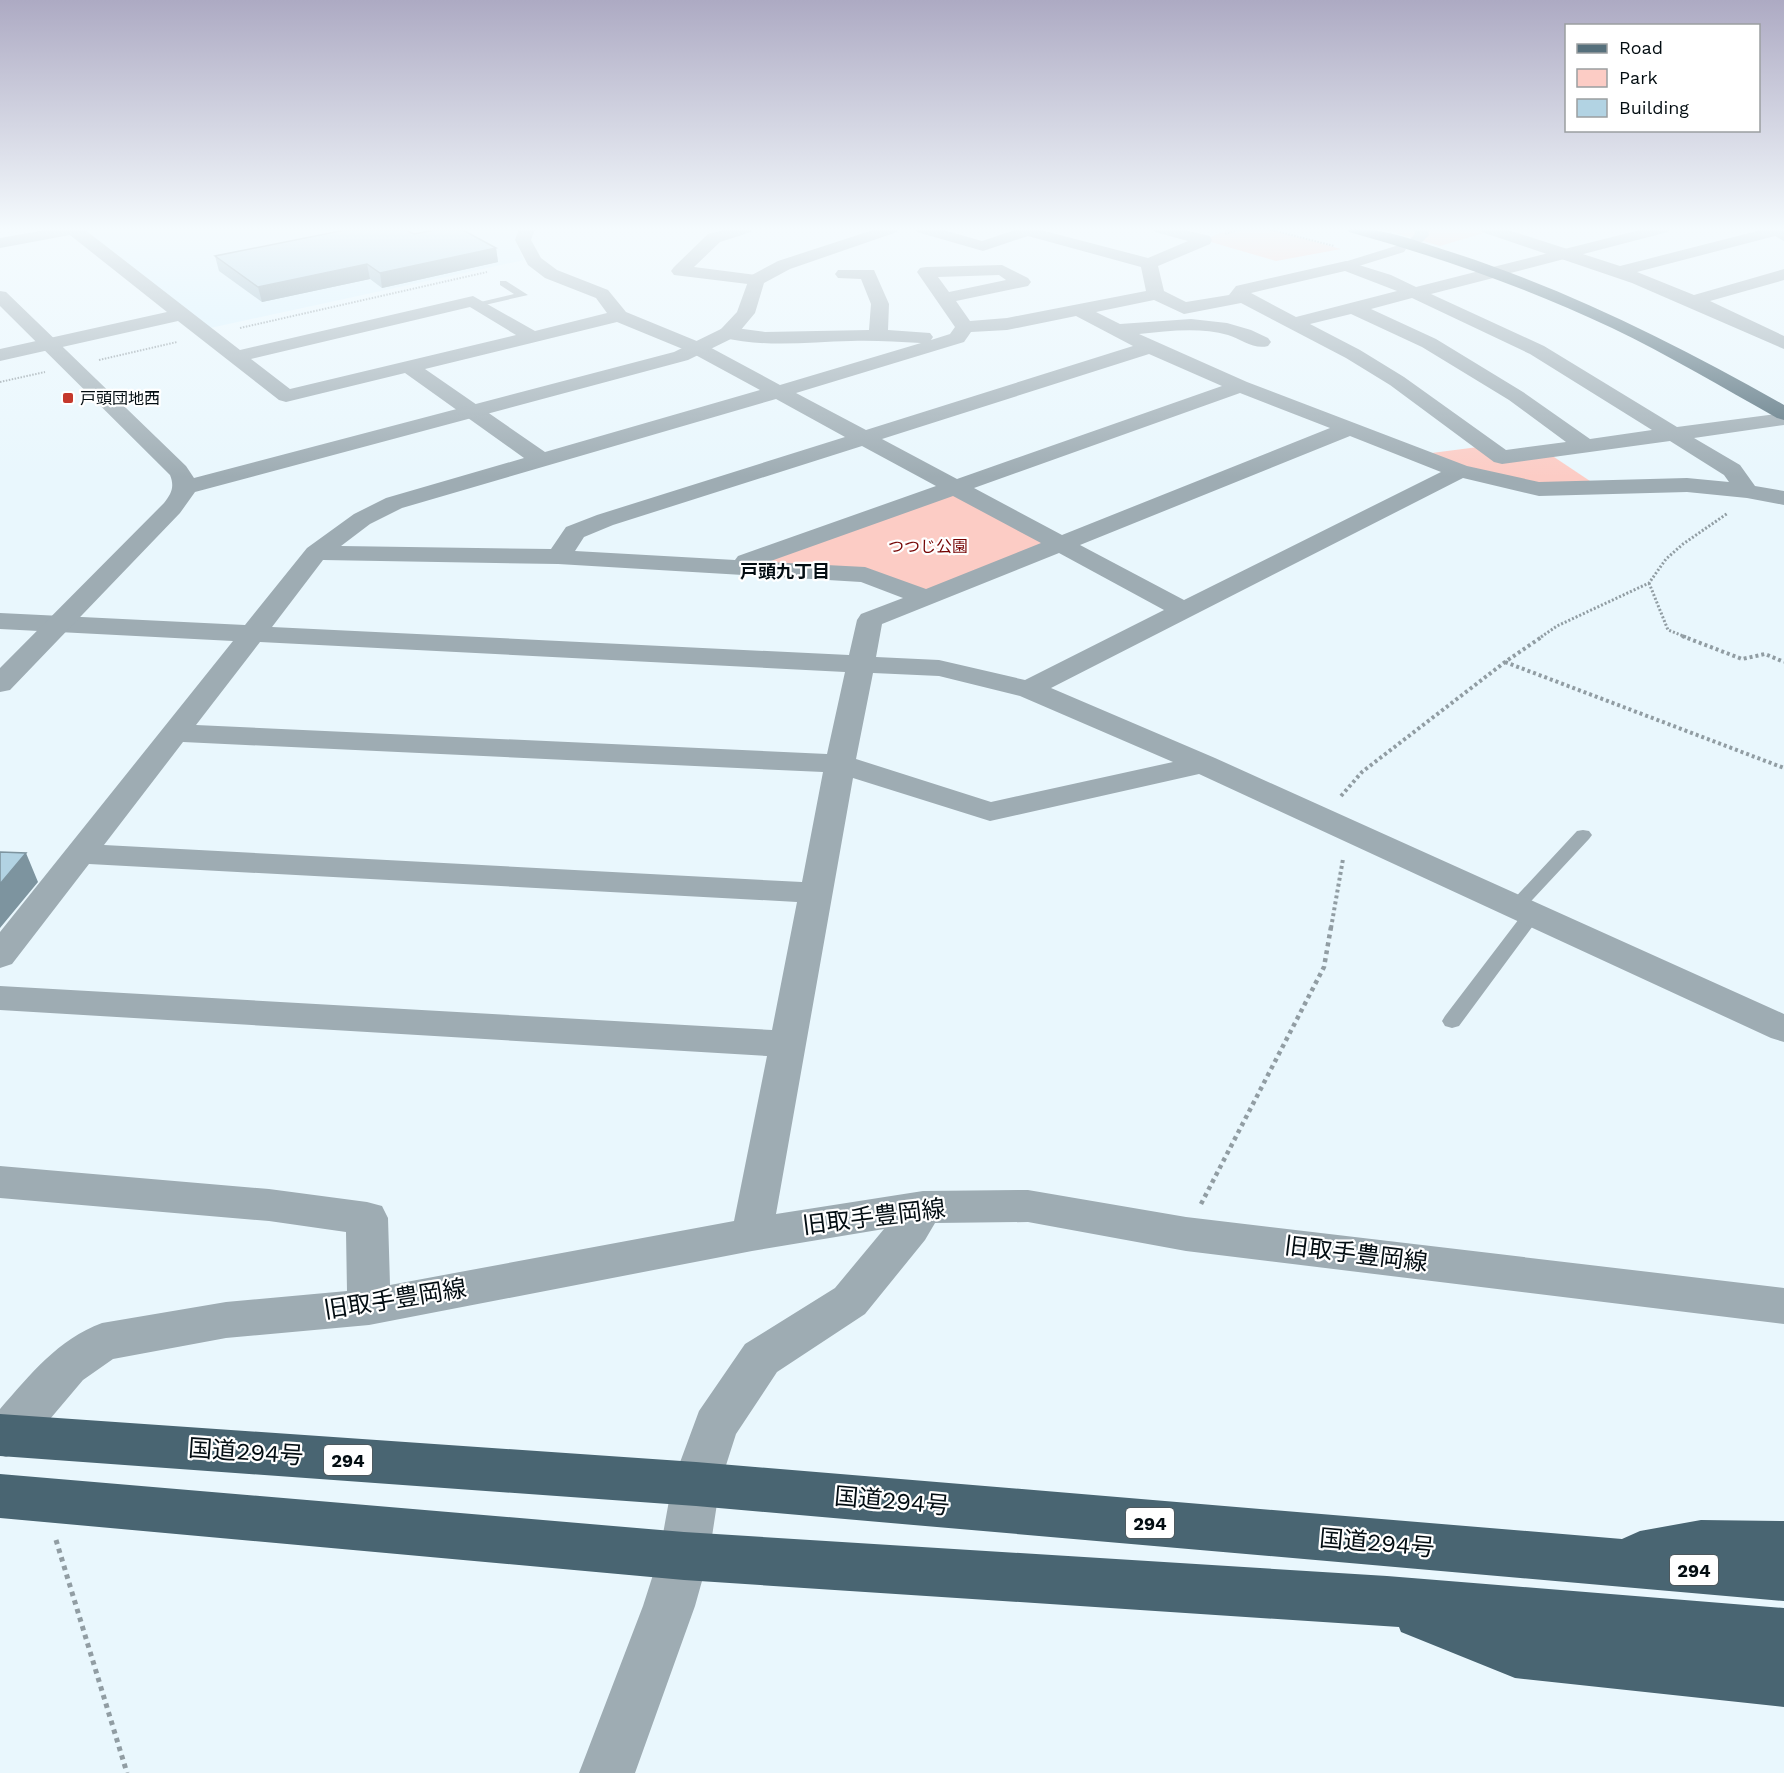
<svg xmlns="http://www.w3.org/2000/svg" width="1784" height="1773" font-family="'Work Sans','Noto Sans JP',sans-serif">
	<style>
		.built { fill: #d9f2fe }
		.green { fill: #fcccc5 }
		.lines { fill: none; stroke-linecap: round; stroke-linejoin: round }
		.path-far4 { stroke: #919da3; stroke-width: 2; stroke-dasharray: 1.5 1.5; stroke-linecap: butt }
		.path-far3 { stroke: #919da3; stroke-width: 3; stroke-dasharray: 2 2; stroke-linecap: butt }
		.path-far2 { stroke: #919da3; stroke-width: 4; stroke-dasharray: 3 3; stroke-linecap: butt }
		.path-far1 { stroke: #919da3; stroke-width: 4.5; stroke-dasharray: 4 4; stroke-linecap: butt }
		.path { stroke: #919da3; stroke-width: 5; stroke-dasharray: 4.5 4.5; stroke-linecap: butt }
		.service { fill: #9eacb3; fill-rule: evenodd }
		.pedestrian { fill: #9eacb3; fill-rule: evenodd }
		.minor { fill: #9eacb3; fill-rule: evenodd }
		.tertiary { fill: #9eacb3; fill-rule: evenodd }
		.primary { fill: #56707c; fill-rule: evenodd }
		.trunk { fill: #496572; fill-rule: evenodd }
		.wall { fill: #99b5c3 }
		.shaded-wall { fill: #7d949f }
		.building { fill: #b2d3e3; stroke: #7d949f; stroke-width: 1.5 }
		.poi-dot { fill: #c5382c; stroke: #fff; stroke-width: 2 }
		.labels { text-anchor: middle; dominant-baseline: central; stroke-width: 4.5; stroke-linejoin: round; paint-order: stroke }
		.far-poi-label { font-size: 16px; fill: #030d12; stroke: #fff; text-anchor: start }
		.far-park-label { font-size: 16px; fill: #750403; stroke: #fff }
		.far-neighbourhood-label { font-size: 18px; font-weight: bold; fill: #030d12; stroke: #fff }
		.shield { fill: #fff; stroke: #4f5659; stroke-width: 1.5 }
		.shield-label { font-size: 18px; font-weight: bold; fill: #030d12 }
		.near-street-label { font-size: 24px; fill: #030d12; stroke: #fff }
	</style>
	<rect width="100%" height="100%" fill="#e9f7fd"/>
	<!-- built -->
	<path class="built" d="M84,229H521L516,243L524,260L210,328Z"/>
	<!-- green -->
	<path class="green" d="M1230,229H1268L1341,249L1276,261L1204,240Z
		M1382,229H1477L1487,232L1440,246Z
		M1486,446L1502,457L1545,451L1599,487L1557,490L1416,455Z
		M955,487L1059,543L924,597L865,575L734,566Z"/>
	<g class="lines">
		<!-- path-far4 -->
		<path class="path-far4" d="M1268,229L1334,246
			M1225,234L1242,229
			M240,328L487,272
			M99,360L177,342
			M0,382L45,372"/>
		<!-- path-far3 -->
		<path class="path-far3" d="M1649,583L1668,630L1686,637
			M1541,637L1557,626L1649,583L1666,559L1683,544L1728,513"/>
		<!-- path-far2 -->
		<path class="path-far2" d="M1682,636L1742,659L1765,654L1784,662
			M1505,662L1784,768
			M1341,796L1362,772L1505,662L1543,636
			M1331,928L1343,859"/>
		<!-- path-far1 -->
		<path class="path-far1" d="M1201,1204L1324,967L1331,927"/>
		<!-- path -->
		<path class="path" d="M56,1540L127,1773"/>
		<!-- service -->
		<path class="service" d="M500,281H506L528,295L476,307V303L514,294L500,285Z
			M1583,830L1589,831L1592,835L1589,839L1521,912H1509L1506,908L1509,904L1577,831Z
			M1532,909L1539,911L1541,915L1459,1026L1452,1028L1445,1026L1442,1021L1445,1016L1525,911Z"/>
		<!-- pedestrian -->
		<path class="pedestrian" d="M1414,229H1428L1429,235L1422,242H1412L1410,239L1415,234Z
			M1399,245L1406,249L1404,252L1346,270L1339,266L1341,263Z"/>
		<!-- minor -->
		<path class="minor" d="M51,229H84L240,350L473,296L535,331L607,313L596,298L545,278L528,265L515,240L519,229H535L531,240L541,258L557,270L608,290L626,312L704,344L780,385L921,343C897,342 874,340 851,341C808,342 764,348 721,337L718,333L721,329L728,327L765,332L869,330L871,304L861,279L838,278L835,274L838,270H874L889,304L888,330L930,333L933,337L931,340L950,334L955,327L917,272L920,268L926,267L1002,265L1028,278L1031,282L1028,286L956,301L970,321L1007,318L1146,291L1141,267L1028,236L983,251L917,232L915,229H940L982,241L1018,229H1037L1148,258L1188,241L1155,232L1153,229H1179L1210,236L1212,240L1210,244L1158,266L1164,291L1186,302L1229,295L1236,286L1346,261L1391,275L1416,287L1495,267L1501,268L1504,272L1501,276L1431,294L1544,346L1677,427L1784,413V425L1694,438L1740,465L1755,486L1784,491V505L1747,498L1687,492L1539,496L1463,478L1051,688L1215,758L1784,1014V1042L1771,1038L1199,774L990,821L853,778L776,1214L923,1191L1028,1190L1186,1217L1784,1288V1324L1186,1251L1028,1222L935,1223L925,1240L865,1314L777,1372L736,1434L720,1484L709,1556L695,1606L635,1773H579L643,1606L659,1556L672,1484L699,1411L745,1344L835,1288L884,1229L752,1251L369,1325L226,1338L113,1359L83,1380L23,1451L6,1457L0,1455V1409C30,1375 58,1339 102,1323L226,1302L347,1291L346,1232L269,1221L0,1198V1166L269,1189L367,1202L382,1206L388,1218L390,1285L734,1221L767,1056L0,1010V986L772,1030L797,902L89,864L12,964L0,968V932L233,641L0,629V613L245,625L307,548L354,514L386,498L524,458L405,373L286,402L279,400L178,321L0,361V349L167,312L70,235L0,248V238ZM1345,271L1397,291L1296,317L1251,293ZM999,275L1006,280L949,292L938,277ZM1412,298L1530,354L1652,430L1590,439L1523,392L1436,339L1371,309ZM1154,300L1184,314L1241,303L1346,358L1390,385L1494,462L1502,464L1670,441L1724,475L1729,482L1687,478L1539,482L1467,466L1247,382L1139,334C1168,331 1200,327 1228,335C1241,339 1254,350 1268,346L1271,342L1268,338L1251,330L1227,323L1191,319L1120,324L1096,312ZM470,307L516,335L290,389L251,359ZM1351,314L1422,347L1509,400L1566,442L1506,450L1404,377L1360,350L1310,324ZM1076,316L1133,346L866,430L796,393L964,342L971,332L1007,330ZM617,322L690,352L760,390L545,452L425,369ZM1149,354L1222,386L957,479L882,439ZM1240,393L1330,428L1062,535L974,488ZM776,399L845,437L597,515L566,527L551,549L341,546L370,524L402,508ZM1350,436L1441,472L1184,600L1080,545ZM862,446L936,486L738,556L735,560L575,551L584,537L613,525ZM953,496L1041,543L926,589L865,567L768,562ZM1059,553L1164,610L1025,680L939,660L876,657L882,624ZM323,560L558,564L861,582L903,598L861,614L857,620L849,655L272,627ZM260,642L845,672L827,754L196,725ZM873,673L939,676L1020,696L1173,762L991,802L856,759ZM183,742L823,772L802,882L104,845Z
			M728,229H753L751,232L720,242L694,267L756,275L762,276L765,280L762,284L756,285L674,275L671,271L674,267L708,234Z
			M1480,229H1505L1620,266L1765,229H1784V241L1775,236L1637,272L1694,295L1784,269V280L1710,301L1784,336V349L1632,283L1482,232Z"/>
		<!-- tertiary -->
		<path class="tertiary" d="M876,229H899L897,232L790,269L764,283L755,313L735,337L688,360L195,492L180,513L10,690L0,692V668L164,503C171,494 175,487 170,475L0,306V291L6,292L186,466L194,478L674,352L721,329L737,312L750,276L778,261Z
			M1644,229H1670L1668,232L1495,277L1489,276L1486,272L1489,268Z"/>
		<!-- primary -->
		<path class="primary" d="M1347,229C1382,227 1416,241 1448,251C1567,289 1676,344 1784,405V420L1777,418C1722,387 1668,355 1612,328C1527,288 1439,257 1349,232Z"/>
		<!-- trunk -->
		<path class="trunk" d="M0,1414L696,1462L1622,1539L1640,1531L1701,1520L1784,1521V1601L696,1506L0,1456Z
			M0,1474L684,1532L1387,1576L1784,1608V1707L1515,1678L1401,1632L1399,1627L684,1580L0,1518Z"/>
	</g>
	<!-- wall -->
	<path class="wall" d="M414,234L496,248L498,262L382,288L370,279L262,302L219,271L215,256Z"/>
	<!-- shaded-wall -->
	<path class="shaded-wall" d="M496,248L498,262L382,288L380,273Z
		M367,264L370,279L262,302L258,287Z
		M26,853L38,882L0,928V884Z"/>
	<!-- building -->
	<path class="building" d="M350,229H404L414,234L440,229H461L496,248L380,273L367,264L258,287L215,256Z
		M0,852L26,853L0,884Z"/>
	<!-- sky -->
	<linearGradient id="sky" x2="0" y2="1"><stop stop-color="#adaac3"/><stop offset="0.48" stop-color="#f5fbfe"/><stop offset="1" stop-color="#f5fbfe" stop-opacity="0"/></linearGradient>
	<rect width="1784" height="477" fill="url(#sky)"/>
	<!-- markers -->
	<rect class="poi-dot" x="62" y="392" width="12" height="12" rx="3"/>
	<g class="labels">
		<!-- far-poi labels -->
		<g class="far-poi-label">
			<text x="80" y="398">戸頭団地西</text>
		</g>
		<!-- far-park labels -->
		<g class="far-park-label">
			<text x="928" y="546">つつじ公園</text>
		</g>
		<!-- far-neighbourhood labels -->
		<g class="far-neighbourhood-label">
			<text x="785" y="571">戸頭九丁目</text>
		</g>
		<!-- shield labels -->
		<g class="shield">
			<rect x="324" y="1445" width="48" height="30" rx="4.5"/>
			<rect x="1126" y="1508" width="48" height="30" rx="4.5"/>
			<rect x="1670" y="1555" width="48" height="30" rx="4.5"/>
		</g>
		<g class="shield-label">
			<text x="348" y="1460">294</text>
			<text x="1150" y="1523">294</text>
			<text x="1694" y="1570">294</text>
		</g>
		<!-- near-street labels -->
		<g class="near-street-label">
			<text transform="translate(874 1217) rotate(-7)">旧取手豊岡線</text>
			<text transform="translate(1356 1254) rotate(7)">旧取手豊岡線</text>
			<text transform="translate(395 1299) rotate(-9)">旧取手豊岡線</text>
			<text transform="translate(246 1452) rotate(4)">国道294号</text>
			<text transform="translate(892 1501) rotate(5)">国道294号</text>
			<text transform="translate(1377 1543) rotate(5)">国道294号</text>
		</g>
	</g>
	<!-- legend -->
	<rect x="1565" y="24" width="195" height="108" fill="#ffffff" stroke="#9a9ea0" stroke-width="1.5"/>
	<rect x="1577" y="44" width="30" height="9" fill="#56707c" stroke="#9a9ea0" stroke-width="1.5"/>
	<text x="1619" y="54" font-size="18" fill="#030d12">Road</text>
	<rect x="1577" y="69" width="30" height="18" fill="#fcccc5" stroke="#9a9ea0" stroke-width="1.5"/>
	<text x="1619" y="84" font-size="18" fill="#030d12">Park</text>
	<rect x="1577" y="99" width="30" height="18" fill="#b2d3e3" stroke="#9a9ea0" stroke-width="1.5"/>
	<text x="1619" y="114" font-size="18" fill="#030d12">Building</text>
</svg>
